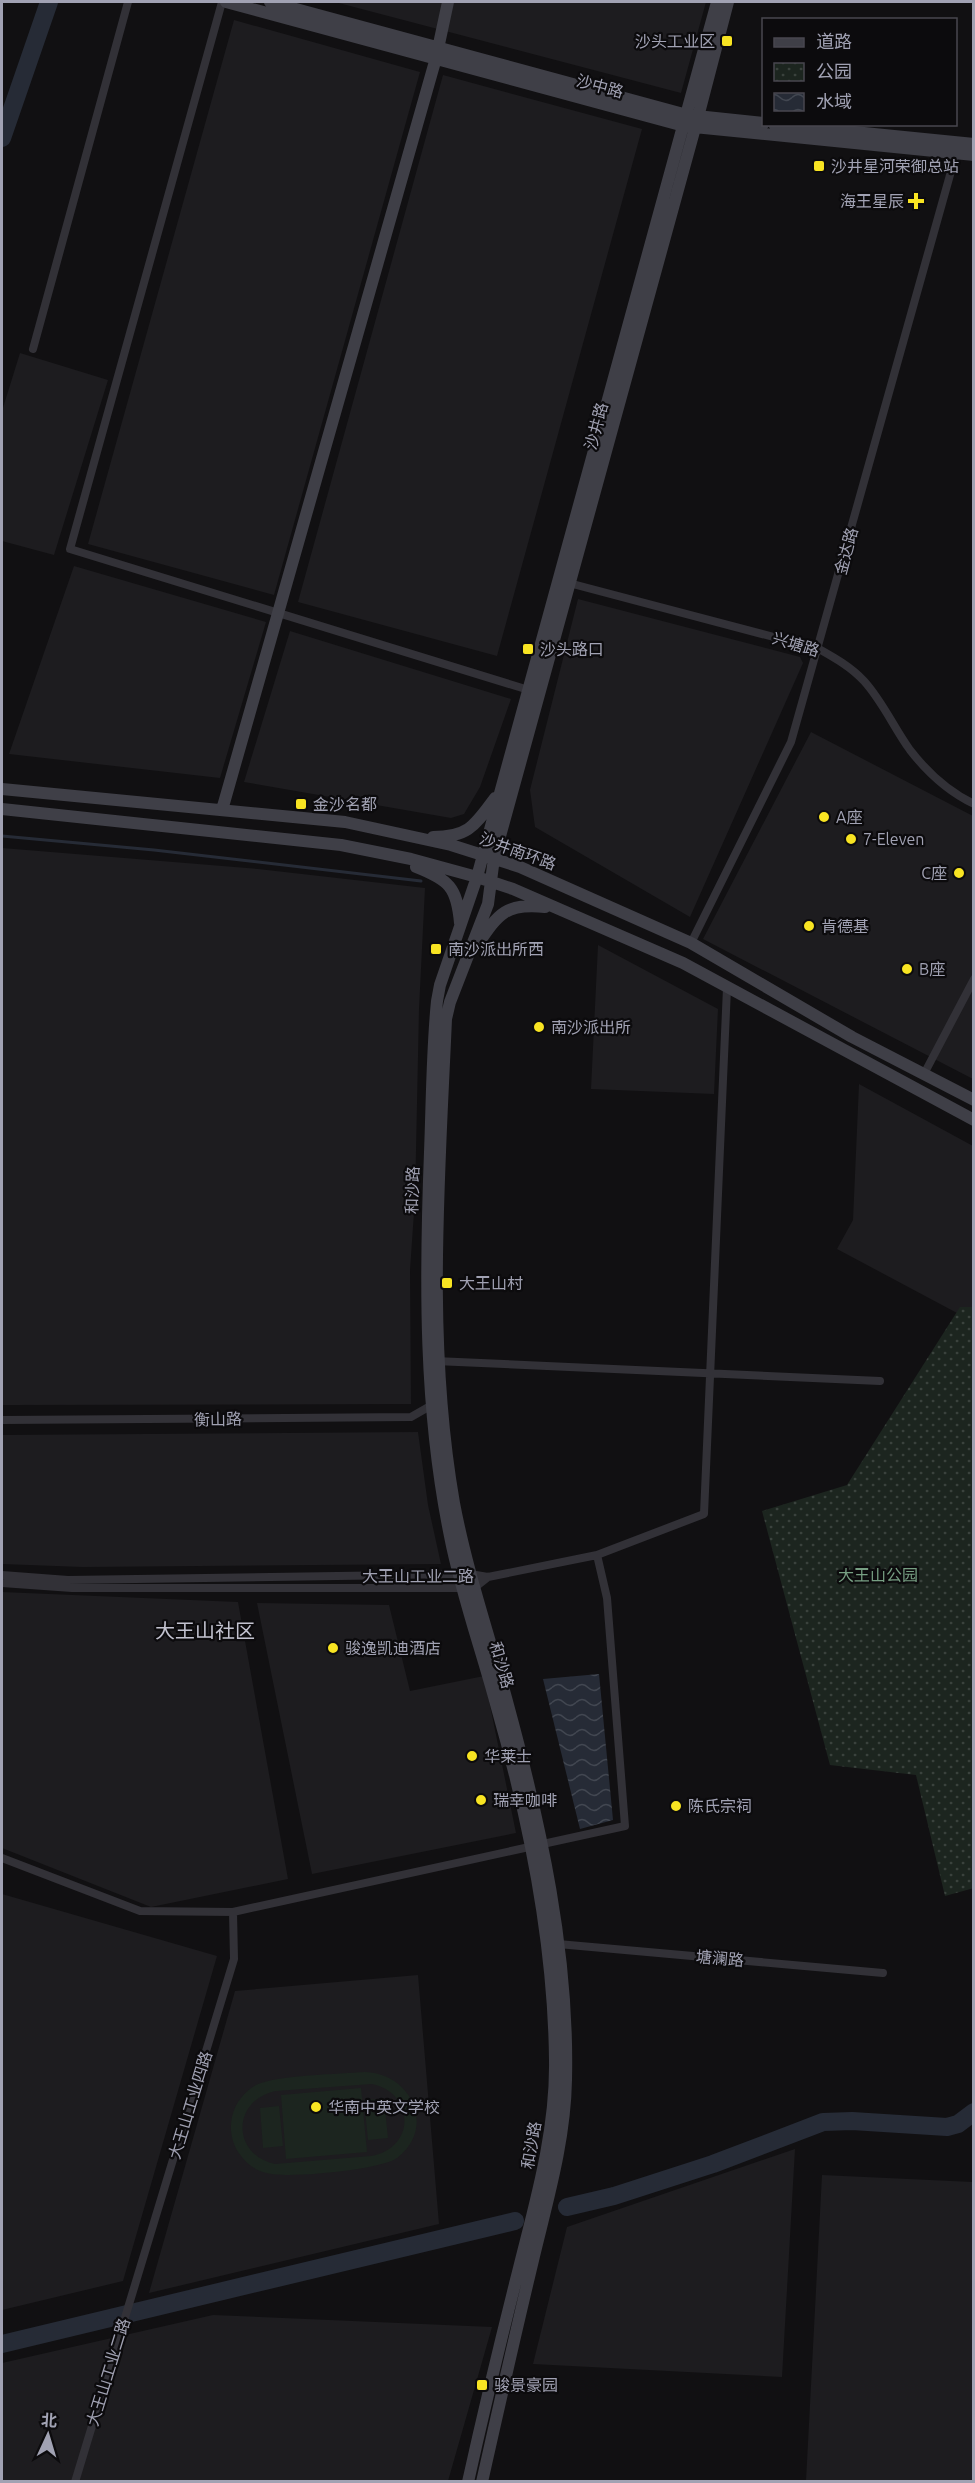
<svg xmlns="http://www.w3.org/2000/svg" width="975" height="2483" font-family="Ubuntu,'Noto Sans SC',sans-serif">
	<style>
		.built { fill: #1d1c1f }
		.park { fill: url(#park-dots) }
		.pitch { fill: #1c251f; fill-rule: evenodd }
		.water { fill: url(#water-waves) }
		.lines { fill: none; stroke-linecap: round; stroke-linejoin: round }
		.stream { stroke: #262b36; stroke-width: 3 }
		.river { stroke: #262b36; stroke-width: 18 }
		.street { stroke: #323137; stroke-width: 8 }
		.secondary { stroke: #3f3f47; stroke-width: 12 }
		.poi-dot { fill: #f8e422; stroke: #0c0b0d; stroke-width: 2 }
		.labels { text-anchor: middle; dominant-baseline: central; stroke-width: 4.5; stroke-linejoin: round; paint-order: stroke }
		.poi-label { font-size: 16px; fill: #a1a2b3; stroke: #0c0b0d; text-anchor: start }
		.street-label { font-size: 16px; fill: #a1a2b3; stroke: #0c0b0d }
		.park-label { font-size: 16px; fill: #779f83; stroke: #0c0b0d }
		.quarter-label { font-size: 20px; fill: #c2c2cf; stroke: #0c0b0d }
	</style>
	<defs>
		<pattern id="park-dots" width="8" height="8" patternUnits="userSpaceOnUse" patternTransform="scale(1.5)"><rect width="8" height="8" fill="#1c251f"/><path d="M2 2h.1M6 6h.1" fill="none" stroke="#3a423d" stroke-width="1.8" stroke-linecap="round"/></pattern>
		<pattern id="water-waves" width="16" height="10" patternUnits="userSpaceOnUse" patternTransform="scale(1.5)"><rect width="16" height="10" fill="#262b36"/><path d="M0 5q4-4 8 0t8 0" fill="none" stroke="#424751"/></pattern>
	</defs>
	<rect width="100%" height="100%" fill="#111012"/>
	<!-- built -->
	<path class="built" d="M335,2H706L681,93Z
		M234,20L420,72L274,595L88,544Z
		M443,75L642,129L497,656L298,602Z
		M20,353L108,380L54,555L2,541V411Z
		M74,566L266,622L220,778L9,754Z
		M578,599L800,657L803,663L690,917L535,827L530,790Z
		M290,631L511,699L480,787L464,814L451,818L244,782Z
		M811,732L973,816V1079L703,939Z
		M2,848L258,869L425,888L419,1009L415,1198L410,1270L411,1404L2,1405Z
		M598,945L718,1009L714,1094L591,1089Z
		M859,1084L973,1146V1307H961L957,1313L837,1249L853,1220Z
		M418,1432L428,1505L441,1564L83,1567L2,1564V1435Z
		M2,1592L238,1602L288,1879L151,1907L2,1848Z
		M257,1603L389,1605L410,1691L484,1676L516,1833L312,1874Z
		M2,1894L217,1956L123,2281L2,2310Z
		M418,1975L439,2224L149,2293L235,1991Z
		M795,2149L782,2377L533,2364L567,2227Z
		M822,2175L973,2182V2481H806Z
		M213,2315L492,2327L448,2481H2V2363Z"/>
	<!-- park -->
	<path class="park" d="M960,1307H974V1888L945,1896L916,1775L830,1765L762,1511L847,1485Z"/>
	<!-- pitch -->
	<path class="pitch" d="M365,2072C411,2073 437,2128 397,2158C381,2170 286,2179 267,2173C256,2171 247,2164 241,2156C232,2145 229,2130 232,2117C235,2103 244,2092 256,2085C276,2075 340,2074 365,2072ZM372,2084C415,2093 416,2148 371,2156L275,2164C231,2154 232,2100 276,2091Z
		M361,2088L367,2152L286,2159L281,2095Z
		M384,2099L388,2138L368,2140L364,2100Z
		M279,2106L283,2146L263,2148L260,2108Z"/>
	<!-- water -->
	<path class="water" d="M599,1674L613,1820L580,1829L543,1679Z"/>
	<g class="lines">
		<!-- stream -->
		<path class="stream" d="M2,836L154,850L421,881"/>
		<!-- river -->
		<path class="river" d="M2,138L49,2
			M567,2207L614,2196L713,2164L823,2122L852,2121L947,2127L958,2124L974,2112
			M2,2344L515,2221"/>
		<!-- street -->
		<path class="street" d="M222,2L70,549L532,691
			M33,349L128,2
			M565,582L819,649C835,658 851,667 864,681C883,702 894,728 910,750C927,772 949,792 974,804
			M691,943L791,742L957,150
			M924,1074L974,979
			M435,1361L880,1381
			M2,1420L411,1417L432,1405
			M2,1575L68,1580L470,1574L488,1577L597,1555L704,1514L727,988
			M2,1583L72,1588H474L488,1577
			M2,1858L140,1911L233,1912L625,1826L607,1598L597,1555
			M558,1944L883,1973
			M75,2482L234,1959L233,1912"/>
		<!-- secondary -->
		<path class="secondary" d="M226,2L684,126L974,155
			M270,2L687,115L764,123
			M774,124L974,144
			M2,789L345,822L451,845L520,867L691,943L852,1037L974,1100
			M2,809L341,845L411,859L477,877L513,889L683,963L974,1120
			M222,810L436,58L448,2
			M433,837C469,837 475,825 495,798
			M416,867C449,880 457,887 460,923
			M478,944C499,913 506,903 545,907
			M468,2482C484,2410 501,2339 519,2268C536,2200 556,2132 555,2061C554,1940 529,1819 496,1704C481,1648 461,1593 450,1536C424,1410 425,1281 430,1152C432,1102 432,1051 437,1001L440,985L477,877L717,2
			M482,2482C499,2406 516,2331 534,2256C548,2198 565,2140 566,2080C569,1954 541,1826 508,1705C490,1638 467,1572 454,1503C426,1343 439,1180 446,1019L450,1002L488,904L494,858L698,117L728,2"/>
	</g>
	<!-- markers -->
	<g class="poi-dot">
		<rect x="721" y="35" width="12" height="12" rx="3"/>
		<rect x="813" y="160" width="12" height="12" rx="3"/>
		<path d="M913 192h6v6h6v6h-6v6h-6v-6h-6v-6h6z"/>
		<rect x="522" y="643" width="12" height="12" rx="3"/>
		<rect x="295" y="798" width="12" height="12" rx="3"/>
		<circle cx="824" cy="817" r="6"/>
		<circle cx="851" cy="839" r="6"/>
		<circle cx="959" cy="873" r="6"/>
		<circle cx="809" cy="926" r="6"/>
		<rect x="430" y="943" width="12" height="12" rx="3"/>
		<circle cx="907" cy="969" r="6"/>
		<circle cx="539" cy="1027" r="6"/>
		<rect x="441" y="1277" width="12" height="12" rx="3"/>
		<circle cx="333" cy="1648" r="6"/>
		<circle cx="472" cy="1756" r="6"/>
		<circle cx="481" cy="1800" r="6"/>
		<circle cx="676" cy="1806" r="6"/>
		<circle cx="316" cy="2107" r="6"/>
		<rect x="476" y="2379" width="12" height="12" rx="3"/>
	</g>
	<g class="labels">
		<!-- poi labels -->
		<g class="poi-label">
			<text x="715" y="41" text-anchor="end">沙头工业区</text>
			<text x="831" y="166">沙井星河荣御总站</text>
			<text x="904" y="201" text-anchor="end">海王星辰</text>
			<text x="540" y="649">沙头路口</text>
			<text x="313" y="804">金沙名都</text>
			<text x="836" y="817">A座</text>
			<text x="863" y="839">7-Eleven</text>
			<text x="947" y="873" text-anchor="end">C座</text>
			<text x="821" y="926">肯德基</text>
			<text x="448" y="949">南沙派出所西</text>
			<text x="919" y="969">B座</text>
			<text x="551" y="1027">南沙派出所</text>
			<text x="459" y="1283">大王山村</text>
			<text x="345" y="1648">骏逸凯迪酒店</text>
			<text x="484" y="1756">华莱士</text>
			<text x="493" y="1800">瑞幸咖啡</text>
			<text x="688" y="1806">陈氏宗祠</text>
			<text x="328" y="2107">华南中英文学校</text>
			<text x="494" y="2385">骏景豪园</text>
		</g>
		<!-- street labels -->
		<g class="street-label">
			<text transform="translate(600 86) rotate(15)">沙中路</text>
			<text transform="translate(596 426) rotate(-75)">沙井路</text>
			<text transform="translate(846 551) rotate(-75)">金达路</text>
			<text transform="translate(796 644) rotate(17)">兴塘路</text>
			<text transform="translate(518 851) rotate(20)">沙井南环路</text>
			<text transform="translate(412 1190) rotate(-88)">和沙路</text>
			<text transform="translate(218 1419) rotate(-1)">衡山路</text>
			<text x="418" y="1576">大王山工业二路</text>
			<text transform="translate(502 1665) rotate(74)">和沙路</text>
			<text transform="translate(720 1958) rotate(5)">塘澜路</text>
			<text transform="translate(190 2105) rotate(-73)">大王山工业四路</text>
			<text transform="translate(531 2145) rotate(-80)">和沙路</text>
			<text transform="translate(108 2372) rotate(-73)">大王山工业二路</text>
		</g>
		<!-- park labels -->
		<g class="park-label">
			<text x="878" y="1575">大王山公园</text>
		</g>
		<!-- quarter labels -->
		<g class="quarter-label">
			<text x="205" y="1630">大王山社区</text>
		</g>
	</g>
	<!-- border -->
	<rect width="975" height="2483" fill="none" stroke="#a1a2b3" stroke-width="6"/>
	<!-- legend -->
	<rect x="762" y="18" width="195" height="108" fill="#0c0b0d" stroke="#48474f" stroke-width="1.5"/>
	<rect x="774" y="38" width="30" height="9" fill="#3f3f47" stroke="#48474f" stroke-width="1.5"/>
	<text x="816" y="48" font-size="18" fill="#a1a2b3">道路</text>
	<rect x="774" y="63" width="30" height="18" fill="url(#park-dots)" stroke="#48474f" stroke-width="1.5"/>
	<text x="816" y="78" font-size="18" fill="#a1a2b3">公园</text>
	<rect x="774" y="93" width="30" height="18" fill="url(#water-waves)" stroke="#48474f" stroke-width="1.5"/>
	<text x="816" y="108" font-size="18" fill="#a1a2b3">水域</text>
	<!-- north arrow -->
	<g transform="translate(48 2435) rotate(4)" stroke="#0c0b0d" stroke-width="4.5" paint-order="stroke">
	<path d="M0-4.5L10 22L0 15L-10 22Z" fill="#a1a2b3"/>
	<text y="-9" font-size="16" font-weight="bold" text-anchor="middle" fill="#a1a2b3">北</text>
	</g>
</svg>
